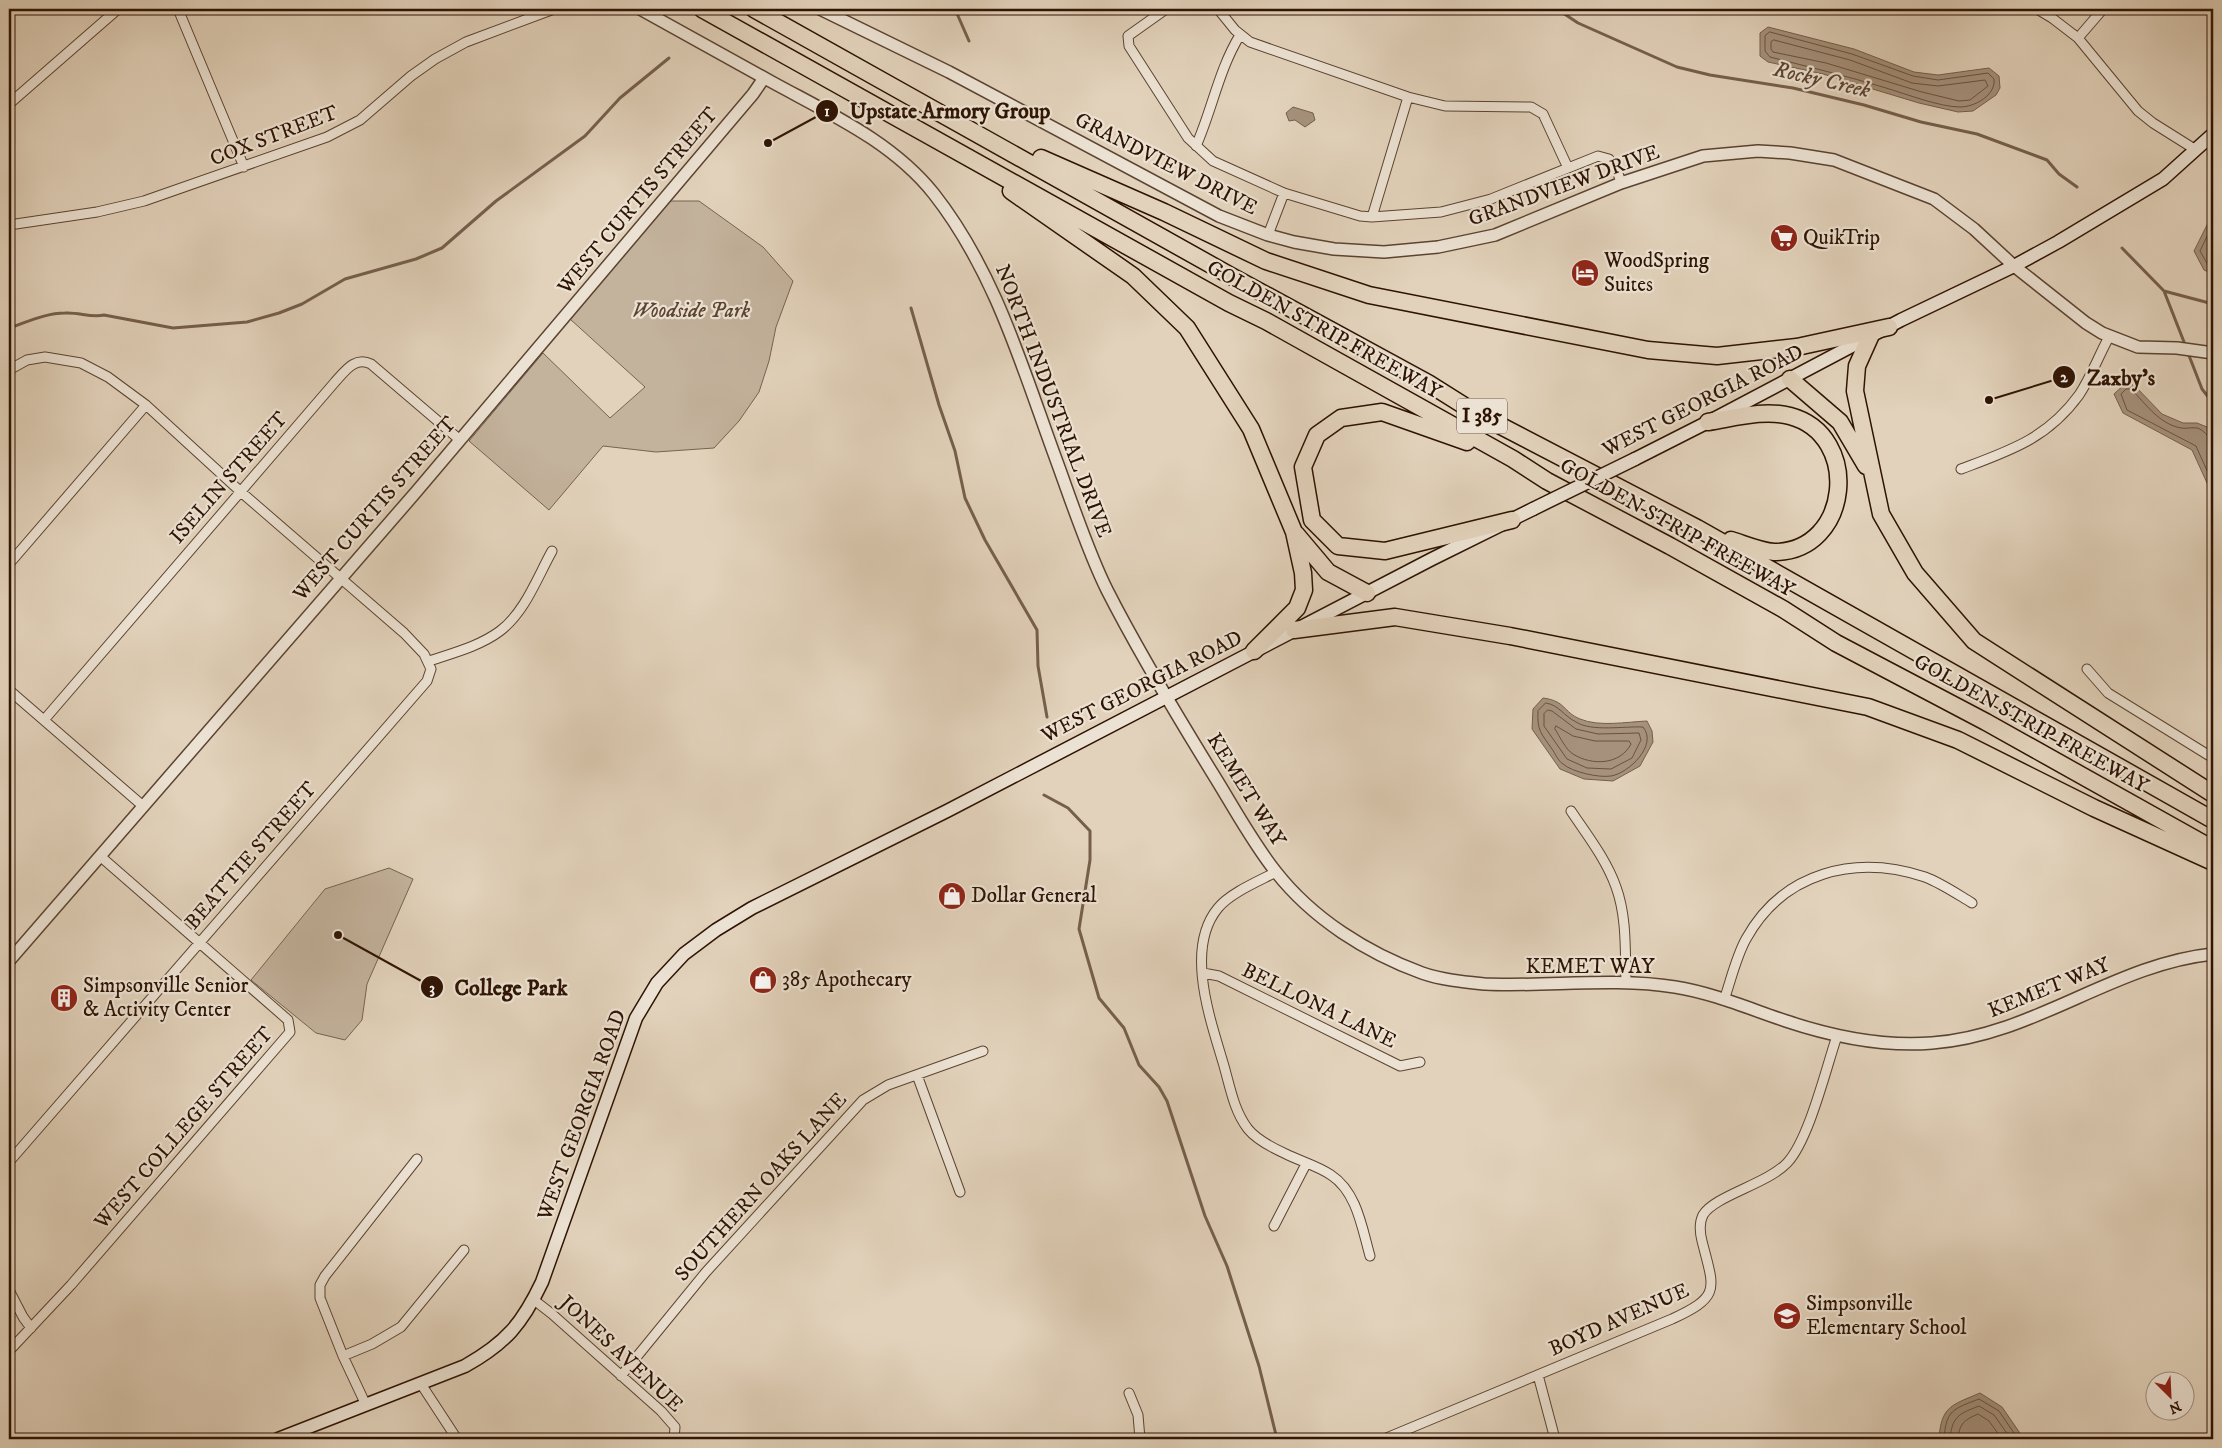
<svg xmlns="http://www.w3.org/2000/svg" width="2222" height="1448" font-family="'IM FELL DW Pica',serif">
	<style>
		.green { fill: #c3b29c; stroke: #786250 }
		.water { fill: #a5917c; stroke: #755f4c }
		.lines { fill: none; stroke-linecap: round; stroke-linejoin: round }
		.shore { stroke: #6a5240; stroke-width: 1 }
		.stream { stroke: #755f4c; stroke-width: 3 }
		.minor-casing { stroke: #5b4331; stroke-width: 11 }
		.tertiary-casing { stroke: #5b4331; stroke-width: 14 }
		.secondary-casing { stroke: #2e1303; stroke-width: 15 }
		.motorway-casing { stroke: #2e1303; stroke-width: 19 }
		.minor { stroke: #ece2d3; stroke-width: 9 }
		.tertiary { stroke: #ece2d3; stroke-width: 11 }
		.secondary { stroke: #ece2d3; stroke-width: 12 }
		.motorway { stroke: #e2d2bb; stroke-width: 16 }
		.secondary-bridge-casing { stroke: #2e1303; stroke-width: 15; stroke-linecap: butt }
		.secondary-bridge { stroke: #ece2d3; stroke-width: 12 }
		.labels { text-anchor: middle; dominant-baseline: central; stroke-width: 4.5; stroke-linejoin: round; paint-order: stroke }
		.shield { fill: #ece2d3; stroke: #675141; stroke-width: 1 }
		.shield-label { font-size: 20px; font-weight: bold; fill: #2e1303 }
		.street-label { font-size: 21px; fill: #2e1303; stroke: #ece2d3 }
		.poi-label { font-size: 21px; fill: #2e1303; stroke: #ece2d3; text-anchor: start }
		.park-label { font-size: 21px; font-style: italic; fill: #5b4331; stroke: #ece2d3 }
		.water-label { font-size: 22px; font-style: italic; fill: #5e4533; stroke: #ece2d3 }
		.leader { fill: none; stroke: #2e1303; stroke-width: 2 }
		.callout-dot { fill: #2e1303; stroke: #ece2d3; stroke-width: 2 }
		.mark-label { font-size: 15px; text-anchor: middle; font-weight: bold; fill: #fff }
		.callout-label { font-size: 22px; text-anchor: middle; font-weight: bold; fill: #2e1303; stroke: #ece2d3; stroke-width: 4.5; stroke-linejoin: round; paint-order: stroke }
	</style>
	<rect width="100%" height="100%" fill="#e2d2bb"/>
	<filter id="stains"><feTurbulence type="fractalNoise" baseFrequency=".004" numOctaves="4"/><feColorMatrix values="0 0 0 0 .2 0 0 0 0 .09 0 0 0 0 .02 0 0 0 .5 -.17"/></filter>
	<radialGradient id="worn" r=".72"><stop offset=".6" stop-color="#630" stop-opacity="0"/><stop offset="1" stop-color="#630" stop-opacity=".3"/></radialGradient>
	<!-- green -->
	<path class="green" d="M670,201H699L763,247L793,281L776,327L769,361L759,392L739,421L714,448L656,452L603,446L549,510L469,441L543,353L610,418L645,387L570,319Z
		M389,868L413,879L367,984L362,1020L345,1040L316,1033L251,980L325,889Z"/>
	<!-- water -->
	<path class="water" d="M1768,27L1854,49L1914,72L1938,75L1989,68L1999,76L2000,88L1996,95L1973,111L1958,112L1919,103L1823,74L1768,62L1760,56V33Z
		M1293,107L1313,113L1315,120L1305,127L1295,120L1289,121L1286,113Z
		M2213,217V274L2204,270L2194,251L2209,221Z
		M2126,383L2134,385L2162,414L2183,423H2197L2207,427L2213,437V496L2192,450L2123,413L2114,394Z
		M1543,698C1566,701 1563,712 1580,719C1599,727 1626,722 1647,721L1652,731L1653,742L1640,766L1613,781L1584,779L1560,769L1532,729L1533,709Z
		M1980,1393L2002,1407L2024,1439H1939C1941,1406 1952,1405 1980,1393Z"/>
	<g class="lines">
		<!-- shore -->
		<path class="shore" d="M1770,32L1852,54L1913,76L1938,80L1988,73L1994,79C1996,95 1975,107 1960,107C1940,107 1906,94 1886,88C1847,76 1809,67 1770,57L1765,51V36Z
			M1774,40L1850,60L1912,83L1938,86L1985,80L1988,86L1970,100L1959,101L1922,92L1826,63L1773,52L1771,49V42Z
			M2213,224L2200,251L2208,265L2213,268
			M2213,438C2206,437 2205,430 2197,428C2192,427 2186,429 2181,428C2159,424 2146,404 2131,389H2126L2121,394L2127,410L2196,446L2213,484
			M1546,703C1559,705 1564,716 1576,722C1592,732 1624,726 1643,727C1658,745 1629,773 1611,776C1599,778 1572,772 1563,764C1558,761 1555,753 1552,749C1541,733 1537,731 1538,711Z
			M1548,710L1552,711L1576,729L1598,734L1639,733L1641,740L1632,758L1611,769L1587,768L1567,759L1544,726V714Z
			M1556,726L1573,736L1595,741H1629L1631,744C1620,765 1592,766 1573,754C1566,750 1560,737 1555,729Z
			M1944,1439C1946,1410 1953,1409 1979,1399L1999,1411L2018,1439
			M1950,1439C1952,1417 1958,1414 1979,1406L1994,1415L2011,1439
			M1958,1439C1959,1424 1964,1420 1978,1414L1989,1421L2002,1439"/>
		<!-- stream -->
		<path class="stream" d="M955,9L969,41
			M1557,9L1578,23L1677,67L1710,75L1793,88L1864,105L1921,122L1977,134L2047,160L2059,174L2077,187
			M2122,248L2164,291L2186,347
			M2164,291L2213,304
			M911,308L939,405L955,451L965,498L985,540L1037,630L1038,666L1047,717
			M9,328C27,322 46,313 65,313C79,312 91,318 104,315L173,328L247,322L279,313L302,304L345,279L416,259L442,248L496,201L585,136L620,98L669,58
			M2188,353L2202,389L2213,403
			M1044,795L1068,808L1090,831V860L1079,929L1099,998L1124,1028L1139,1065L1159,1087L1167,1101L1205,1216L1227,1266L1259,1366L1277,1439"/>
		<defs>
			<path id="minor" d="M178,9L244,167
				M1166,9L1128,36L1129,46L1188,138L1213,161L1284,193L1360,216L1372,217L1441,212L1491,199L1598,156L1609,159L1617,170L1621,183
				M1218,9L1235,30L1250,42L1408,97L1445,106L1531,107L1543,114L1568,168
				M2037,9L2052,18L2078,38L2138,111L2153,123L2196,150
				M2078,38L2103,9
				M9,104L118,9
				M1196,146C1212,110 1219,69 1240,35
				M1372,217L1408,97
				M9,225L97,212L144,201L327,137L360,120L411,76L435,59L466,42L554,9
				M1268,235L1284,193
				M9,370L27,360L45,357L81,363L108,377L146,405L241,492L404,633L424,654L431,669L427,681L9,1162
				M1961,469C2009,451 2047,439 2079,395C2091,377 2099,355 2109,337
				M9,564L146,405
				M429,661C453,653 480,646 500,631C525,612 537,578 552,551
				M2087,669L2108,693L2213,758
				M9,690L143,806
				M44,720L335,382C345,371 355,356 371,364L460,440
				M1571,811C1587,835 1606,859 1616,887C1627,917 1625,951 1626,982
				M1276,872C1259,881 1230,893 1218,908C1184,949 1211,1021 1224,1066C1230,1087 1234,1111 1248,1129C1256,1139 1275,1149 1286,1154C1300,1161 1318,1166 1331,1175C1357,1192 1362,1228 1370,1256
				M1203,973L1219,976L1400,1066L1420,1062
				M1724,1000C1731,980 1736,957 1746,939C1783,872 1855,854 1925,877C1941,883 1957,894 1972,903
				M917,1075L960,1192
				M1274,1226L1306,1164
				M9,1290L23,1317L31,1328
				M534,1300L552,1314L661,1411L675,1427L674,1439
				M9,1351L71,1285L290,1032L288,1020L100,856
				M343,1356L372,1344L401,1327L464,1250
				M1538,1375L1555,1439
				M621,1376L706,1272L863,1100L888,1085L983,1051
				M421,1384L457,1439
				M1129,1393L1138,1415L1140,1439
				M366,1405L343,1356L320,1298V1285L325,1276L417,1159
				M1384,1439L1672,1319C1722,1296 1714,1289 1702,1241C1700,1233 1699,1223 1703,1215C1714,1196 1767,1184 1787,1163C1809,1140 1826,1068 1837,1036"/>
			<path id="tertiary" d="M640,9C683,33 726,57 770,81C828,113 892,141 934,194C996,273 1023,370 1057,462C1072,503 1088,552 1107,590C1139,653 1176,714 1213,774C1233,806 1252,842 1276,872C1313,919 1367,953 1422,973C1442,980 1465,982 1485,984C1548,987 1612,977 1675,987C1713,993 1750,1009 1786,1021C1834,1037 1882,1047 1932,1043C2033,1036 2114,964 2213,954
				M820,9L949,72L1219,216L1268,235L1294,242L1334,249L1384,252L1438,247L1495,235L1621,183L1703,156L1758,151L1790,153L1834,160L1934,199L1974,229L2014,266L2086,323L2102,333L2138,347L2177,348L2213,353
				M9,961L416,492L753,94L764,78"/>
			<path id="secondary" d="M1635,459L1708,422L1901,320L2014,266L2058,242L2163,179L2213,134
				M278,1439L465,1366C506,1343 522,1324 542,1282L636,1018L657,983L684,954L716,930L752,908L947,811L1432,559L1533,509"/>
			<path id="motorway" d="M702,9L1229,303L1266,321L1513,459L1547,481L1670,546L1783,609L1836,643L1986,722L2213,849
				M754,9L1231,276L1428,383L1474,412L1697,528L2213,820
				M1041,158L1164,212L1266,261L1369,295L1648,350L1717,356L1797,347L1889,327
				M1011,191L1133,276L1187,328L1251,429L1294,532L1303,573L1304,590L1297,608L1254,651
				M1870,337L1857,366L1855,391L1881,514L1915,573L1974,641L2213,794
				M1790,379L1840,422L1866,466
				M1708,422C1734,418 1764,409 1790,416C1862,435 1851,552 1774,552C1760,551 1744,544 1731,540
				M1467,442L1382,412L1341,418L1317,435L1303,467L1312,520L1338,546L1385,551L1512,520
				M1296,534L1328,572L1367,593
				M1294,630L1395,617L1510,636L1868,707L1958,740L2094,808L2213,862"/>
		</defs>
		<!-- minor casing -->
		<use href="#minor" class="minor-casing"/>
		<!-- tertiary casing -->
		<use href="#tertiary" class="tertiary-casing"/>
		<!-- secondary casing -->
		<use href="#secondary" class="secondary-casing"/>
		<!-- motorway casing -->
		<use href="#motorway" class="motorway-casing"/>
		<!-- minor -->
		<use href="#minor" class="minor"/>
		<!-- tertiary -->
		<use href="#tertiary" class="tertiary"/>
		<!-- secondary -->
		<use href="#secondary" class="secondary"/>
		<!-- motorway -->
		<use href="#motorway" class="motorway"/>
		<defs>
			<path id="secondary-bridge" d="M1533,509L1635,459"/>
		</defs>
		<!-- secondary-bridge casing -->
		<use href="#secondary-bridge" class="secondary-bridge-casing"/>
		<!-- secondary-bridge -->
		<use href="#secondary-bridge" class="secondary-bridge"/>
	</g>
	<!-- icons -->
	<defs>
		<symbol id="supermarket-disc" viewBox="-11 -11 22 22"><circle r="9.5" fill="#8f2418" stroke="#ece2d3"/><path d="M-6-5.5h2.5l.6 2H6L4.5 2H-2.5L-4.4-4H-6ZM-1.5 3.2a1.3 1.3 0 1 0 .1 0ZM3 3.2a1.3 1.3 0 1 0 .1 0Z" fill="#fff"/></symbol>
		<symbol id="hotel-disc" viewBox="-11 -11 22 22"><circle r="9.5" fill="#8f2418" stroke="#ece2d3"/><path d="M-6-4.5h1.5V1H6V5H4.5V3h-9V5H-6ZM-4 0a1.8 1.8 0 1 1 3.6 0ZM.5 0V-2.5h3Q6-2.5 6 0Z" fill="#fff"/></symbol>
		<symbol id="shop-disc" viewBox="-11 -11 22 22"><circle r="9.5" fill="#8f2418" stroke="#ece2d3"/><path d="M-5-2.5h2.3a2.7 3.5 0 0 1 5.4 0H5L5.5 6h-11ZM-1.5-2.5h3a1.5 2.3 0 0 0-3 0Z" fill="#fff"/></symbol>
		<symbol id="building-disc" viewBox="-11 -11 22 22"><circle r="9.5" fill="#8f2418" stroke="#ece2d3"/><path d="M-4-6H4V6H1V3H-1V6H-4ZM-2.5-4.3h1.7v1.8h-1.7ZM.8-4.3h1.7v1.8H.8ZM-2.5-1h1.7V.8h-1.7ZM.8-1h1.7V.8H.8Z" fill="#fff"/></symbol>
		<symbol id="school-disc" viewBox="-11 -11 22 22"><circle r="9.5" fill="#8f2418" stroke="#ece2d3"/><path d="M0-5L7-2L0 1L-7-2ZM-4 1L0 2.5L4 1V4Q0 6-4 4Z" fill="#fff"/></symbol>
	</defs>
	<g fill-rule="evenodd">
		<use href="#supermarket-disc" x="1768" y="222" width="32" height="32"/>
		<use href="#hotel-disc" x="1569" y="257" width="32" height="32"/>
		<use href="#shop-disc" x="936" y="880" width="32" height="32"/>
		<use href="#shop-disc" x="747" y="964" width="32" height="32"/>
		<use href="#building-disc" x="48" y="982" width="32" height="32"/>
		<use href="#school-disc" x="1771" y="1300" width="32" height="32"/>
	</g>
	<g class="labels">
		<!-- shield labels -->
		<rect class="shield" x="1457" y="398.5" width="50" height="35" rx="4"/>
		<g class="shield-label">
			<text x="1482" y="416">I 385</text>
		</g>
		<!-- street labels -->
		<g class="street-label">
			<text transform="translate(274 136) rotate(-21)">COX STREET</text>
			<text transform="translate(1166 164) rotate(27)">GRANDVIEW DRIVE</text>
			<text transform="translate(1564 186) rotate(-20)">GRANDVIEW DRIVE</text>
			<text transform="translate(638 201) rotate(-50)">WEST CURTIS STREET</text>
			<text transform="translate(1324 330) rotate(29)">GOLDEN STRIP FREEWAY</text>
			<text transform="translate(1053 401) rotate(69)">NORTH INDUSTRIAL DRIVE</text>
			<text transform="translate(1703 401) rotate(-27)">WEST GEORGIA ROAD</text>
			<text transform="translate(229 478) rotate(-49)">ISELIN STREET</text>
			<text transform="translate(375 509) rotate(-49)">WEST CURTIS STREET</text>
			<text transform="translate(1677 528) rotate(29)">GOLDEN STRIP FREEWAY</text>
			<text transform="translate(1142 687) rotate(-27)">WEST GEORGIA ROAD</text>
			<text transform="translate(2031 724) rotate(29)">GOLDEN STRIP FREEWAY</text>
			<text transform="translate(1246 790) rotate(58)">KEMET WAY</text>
			<text transform="translate(251 856) rotate(-49)">BEATTIE STREET</text>
			<text x="1590" y="967">KEMET WAY</text>
			<text transform="translate(2049 988) rotate(-22)">KEMET WAY</text>
			<text transform="translate(1319 1006) rotate(26)">BELLONA LANE</text>
			<text transform="translate(582 1115) rotate(-70)">WEST GEORGIA ROAD</text>
			<text transform="translate(184 1128) rotate(-49)">WEST COLLEGE STREET</text>
			<text transform="translate(761 1187) rotate(-48)">SOUTHERN OAKS LANE</text>
			<text transform="translate(1619 1320) rotate(-24)">BOYD AVENUE</text>
			<text transform="translate(621 1354) rotate(43)">JONES AVENUE</text>
		</g>
		<!-- poi labels -->
		<g class="poi-label">
			<text x="1803" y="238">QuikTrip</text>
			<text x="1604" y="261">WoodSpring<tspan x="1604" dy="24">Suites</tspan></text>
			<text x="971" y="896">Dollar General</text>
			<text x="782" y="980">385 Apothecary</text>
			<text x="83" y="986">Simpsonville Senior<tspan x="83" dy="24">&amp; Activity Center</tspan></text>
			<text x="1806" y="1304">Simpsonville<tspan x="1806" dy="24">Elementary School</tspan></text>
		</g>
		<!-- park labels -->
		<g class="park-label">
			<text x="691" y="311">Woodside Park</text>
		</g>
		<!-- water labels -->
		<g class="water-label">
			<text transform="translate(1822 80) rotate(13)">Rocky Creek</text>
		</g>
	</g>
	<!-- callouts -->
	<path class="leader" d="M768 143L827 111M1989 400L2064 377M338 935L432 987"/>
	<g class="callout-dot">
		<circle cx="768" cy="143" r="5"/>
		<circle cx="1989" cy="400" r="5"/>
		<circle cx="338" cy="935" r="5"/>
		<circle cx="827" cy="111" r="12"/>
		<circle cx="2064" cy="377" r="12"/>
		<circle cx="432" cy="987" r="12"/>
	</g>
	<g class="mark-label">
		<text x="827" y="116">1</text>
		<text x="2064" y="382">2</text>
		<text x="432" y="993">3</text>
	</g>
	<g class="callout-label">
		<text x="950" y="118">Upstate Armory Group</text>
		<text x="2121" y="385">Zaxby's</text>
		<text x="511" y="995">College Park</text>
	</g>
	<!-- margin -->
	<rect width="2222" height="1448" fill="none" stroke="#e2d2bb" stroke-width="30"/>
	<rect x="10" y="10" width="2202" height="1428" fill="none" stroke="#2e1303" stroke-width="2.5"/>
	<rect x="15" y="15" width="2192" height="1418" fill="none" stroke="#2e1303"/>
	<!-- north arrow -->
	<g transform="translate(2170 1396) rotate(156)"><circle r="24" fill="#ece2d3" stroke="#a08f80"/>
	<path d="M0-4L9 19L0 12L-9 19Z" fill="#8f2418"/>
	<text y="-8" font-size="14" font-weight="bold" text-anchor="middle" fill="#2e1303">N</text>
	</g>
	<rect width="100%" height="100%" filter="url(#stains)"/>
	<rect width="100%" height="100%" fill="url(#worn)"/>
</svg>
